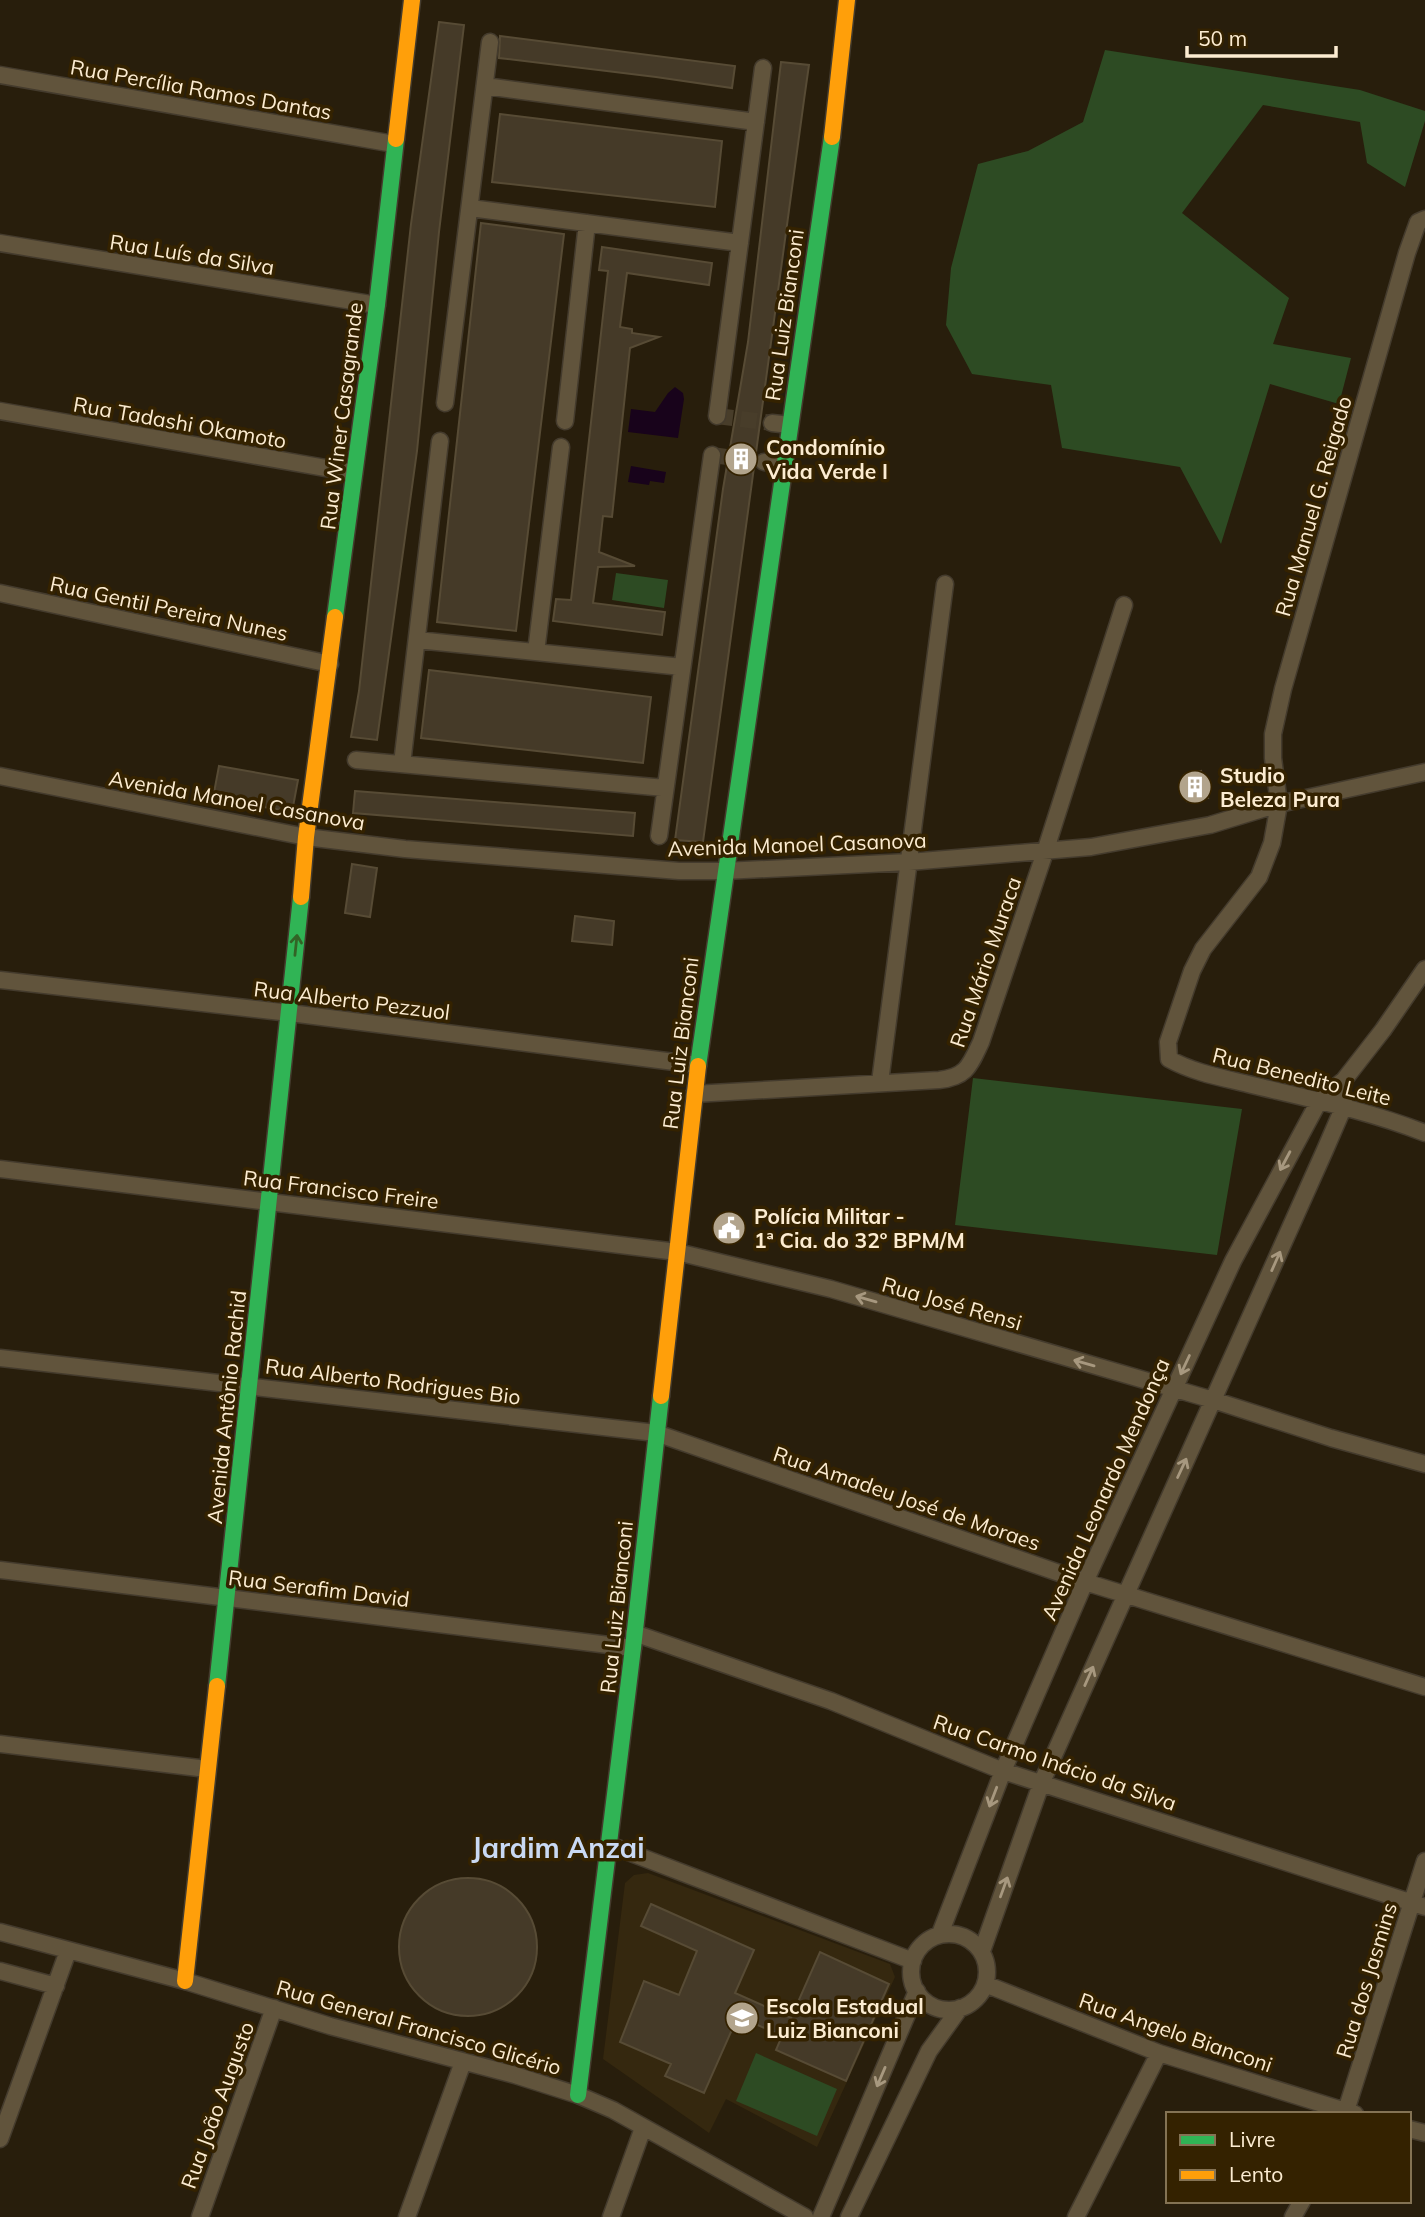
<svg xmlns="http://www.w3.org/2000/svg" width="1425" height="2217" font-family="Mulish,sans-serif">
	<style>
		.built { fill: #35280f }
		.green { fill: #2d4b23 }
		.water { fill: #18031b }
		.building { fill: #453a28; stroke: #574b35; stroke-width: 2 }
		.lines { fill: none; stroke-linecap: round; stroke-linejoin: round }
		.street-tunnel { stroke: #483d2a; stroke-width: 16; stroke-dasharray: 16 8; stroke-linecap: butt }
		.street-casing { stroke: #443b2d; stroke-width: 19 }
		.fast-casing { stroke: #443b2d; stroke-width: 19 }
		.slow-casing { stroke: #443b2d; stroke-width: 19 }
		.street { stroke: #61543c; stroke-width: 16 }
		.fast { stroke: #30b455; stroke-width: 16 }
		.slow { stroke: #ff9f0a; stroke-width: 16 }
		.oneway { stroke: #326426 }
		.oneway2 { stroke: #a7987f }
		.labels { text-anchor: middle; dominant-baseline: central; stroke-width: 7; stroke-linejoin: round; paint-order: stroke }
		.street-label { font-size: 21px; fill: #fcecd1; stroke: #342200 }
		.poi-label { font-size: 21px; font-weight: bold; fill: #fcecd1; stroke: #342200; text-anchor: start }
		.district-label { font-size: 28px; font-weight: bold; fill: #c9d9f3; stroke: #342200 }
	</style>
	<rect width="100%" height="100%" fill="#281e0c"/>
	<!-- built -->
	<path class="built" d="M648,1873L890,1964L895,1977L817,2147L726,2099L709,2133L603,2059L625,1883L634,1875Z"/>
	<!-- green -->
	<path class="green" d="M1105,50L1360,90L1425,111V121L1405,187L1367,163L1360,122L1263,105L1182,213L1289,298L1273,344L1351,358L1339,404L1270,384L1221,544L1180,467L1062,448L1051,385L972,374L946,325L951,268L978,164L1028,151L1083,122Z
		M616,573L668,580L664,608L612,600Z
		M973,1078L1242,1109L1217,1255L955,1225Z
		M756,2053L837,2089L817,2136L736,2101Z"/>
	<!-- water -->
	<path class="water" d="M675,387L683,393L684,399L678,438L628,432L631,409L655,412L668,393Z
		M631,466L666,472L664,483L650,481L649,485L628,482Z"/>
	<!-- building -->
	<path class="building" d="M439,22L464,25L439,232L417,451L377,740L351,737L359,691L411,224Z
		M500,36L735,66L732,88L656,77L499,58Z
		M781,62L809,65L804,100L703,842L675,840L723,489L748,342Z
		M500,114L722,141L715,207L492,182Z
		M481,223L564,234L516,631L437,622Z
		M602,247L712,263L709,285L627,273L620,327L632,329V333L659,337L630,348L612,517L603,516L599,552L635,566L598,567L593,603L665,612L662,635L553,621L556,599L571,600L608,271L599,270Z
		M429,670L651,697L643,763L421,738Z
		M219,766L298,780L292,812L213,798Z
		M1201,771L1208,798L1187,801L1184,775Z
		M355,791L635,813L633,836L353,813Z
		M352,864L377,868L370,917L345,913Z
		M575,916L614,921L612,945L572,941Z
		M399 1947a69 69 0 1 1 138 0a69 69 0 1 1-138 0Z
		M651,1904L754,1950L735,1993L791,2018L820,1952L889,1984L846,2081L776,2050L782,2036L738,2016L704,2093L665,2076L671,2064L620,2042L644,1981L679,1995L697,1951L641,1926Z"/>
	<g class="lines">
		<!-- street-tunnel -->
		<path class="street-tunnel" d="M717,416L772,423
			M712,455L764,462"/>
		<defs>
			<path id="street" d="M0,75L394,144
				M485,86L756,122
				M470,208L740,243
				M1425,219L1418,222L1407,253L1283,689L1273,734V758L1279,804L1272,843L1259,877L1203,949L1192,971L1168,1042L1169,1059C1194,1073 1224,1078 1252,1085C1311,1099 1369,1111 1425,1133
				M0,243L377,305
				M445,403L490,42
				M0,411L354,473
				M717,416L763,68
				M565,421L587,223
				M772,423L790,425
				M764,462L784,464
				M0,593L330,664
				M417,640L682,667
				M536,652L561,447
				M356,760L665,788
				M402,764L440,441
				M0,776L306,837L405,849L568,862L679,871H724L909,862L1091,847L1210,825L1279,804L1425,772
				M659,836L712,455
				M0,980L290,1013L698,1065
				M880,1082L945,584
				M694,1094L939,1080C967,1077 970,1065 981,1042L1045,852L1124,605
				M0,1169L677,1252L831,1289L1213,1400L1331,1438L1425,1464
				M0,1358L656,1433L1085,1582L1425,1687
				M0,1570L633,1648
				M634,1633L831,1701L1003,1771L1425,1907
				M0,1744L207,1769
				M610,1845L913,1961
				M0,1932L185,1981L330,2026L515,2075L578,2095L613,2110L805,2217
				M940,1934L1003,1771L1085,1582L1233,1261L1319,1101L1344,1080L1383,1030L1425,969
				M911 1972a38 38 0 1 1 76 0a38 38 0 1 1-76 0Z
				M982,1951L1041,1784L1325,1150L1344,1106V1097
				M0,1971L56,1986
				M985,1984L1159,2053L1355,2114
				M1345,2114L1425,1861
				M1409,2129L1425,2133
				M0,2139L68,1951
				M200,2217L274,2008
				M407,2217L463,2062
				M611,2217L643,2128
				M821,2217L917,1991
				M849,2217L929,2051L960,2008
				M1076,2217L1159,2053
				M1293,2217L1302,2201"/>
			<path id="fast" d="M335,617L377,305L396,139
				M698,1066L832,137
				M217,1686L301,897
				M578,2095L633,1648L661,1396"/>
			<path id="slow" d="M832,137L847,0
				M396,139L412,0
				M301,897L306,837L335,617
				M661,1396L698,1066
				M185,1981L217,1686"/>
		</defs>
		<!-- street casing -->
		<use href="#street" class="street-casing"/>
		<!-- fast casing -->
		<use href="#fast" class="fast-casing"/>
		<!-- slow casing -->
		<use href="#slow" class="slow-casing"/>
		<!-- street -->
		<use href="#street" class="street"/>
		<!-- fast -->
		<use href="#fast" class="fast"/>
		<!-- slow -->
		<use href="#slow" class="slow"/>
	</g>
	<!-- one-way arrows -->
	<defs><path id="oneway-shaft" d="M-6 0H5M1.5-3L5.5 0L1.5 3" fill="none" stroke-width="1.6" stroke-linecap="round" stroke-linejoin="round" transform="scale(1.75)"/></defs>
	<use class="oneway" href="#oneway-shaft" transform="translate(296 945) rotate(-84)"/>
	<g class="oneway2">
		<use href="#oneway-shaft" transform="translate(1285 1161) rotate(118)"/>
		<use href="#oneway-shaft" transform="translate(1276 1261) rotate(-66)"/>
		<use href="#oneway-shaft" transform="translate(866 1299) rotate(-164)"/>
		<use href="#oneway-shaft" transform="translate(1084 1363) rotate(-164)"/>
		<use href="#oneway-shaft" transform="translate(1185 1365) rotate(115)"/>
		<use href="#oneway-shaft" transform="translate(1182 1468) rotate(-65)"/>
		<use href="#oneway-shaft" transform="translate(1089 1676) rotate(-66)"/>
		<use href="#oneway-shaft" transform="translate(993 1797) rotate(111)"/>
		<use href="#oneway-shaft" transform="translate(1004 1887) rotate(-70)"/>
		<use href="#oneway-shaft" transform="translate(881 2077) rotate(113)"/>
	</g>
	<!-- icons -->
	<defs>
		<symbol id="building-disc" viewBox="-11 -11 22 22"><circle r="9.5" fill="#b2a48c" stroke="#342200"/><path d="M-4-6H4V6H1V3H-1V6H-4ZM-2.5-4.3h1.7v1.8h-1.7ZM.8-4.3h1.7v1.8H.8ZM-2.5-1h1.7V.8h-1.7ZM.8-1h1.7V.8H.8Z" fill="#fff"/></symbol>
		<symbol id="civic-disc" viewBox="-11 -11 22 22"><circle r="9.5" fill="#b2a48c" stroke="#342200"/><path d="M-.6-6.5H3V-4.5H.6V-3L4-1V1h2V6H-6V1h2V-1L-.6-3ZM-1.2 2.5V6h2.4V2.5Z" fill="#fff"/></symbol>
		<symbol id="school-disc" viewBox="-11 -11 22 22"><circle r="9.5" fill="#b2a48c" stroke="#342200"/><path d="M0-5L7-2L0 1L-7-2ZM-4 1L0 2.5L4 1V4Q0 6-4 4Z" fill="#fff"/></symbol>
	</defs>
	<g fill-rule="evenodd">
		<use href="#building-disc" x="722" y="440" width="38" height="38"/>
		<use href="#building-disc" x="1176" y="768" width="38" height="38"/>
		<use href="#civic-disc" x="710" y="1209" width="38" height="38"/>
		<use href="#school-disc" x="723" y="1999" width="38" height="38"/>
	</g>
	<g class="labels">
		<!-- street labels -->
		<g class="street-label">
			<text transform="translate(201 89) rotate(10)">Rua Percília Ramos Dantas</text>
			<text transform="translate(192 254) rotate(9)">Rua Luís da Silva</text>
			<text transform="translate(784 315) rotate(-82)">Rua Luiz Bianconi</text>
			<text transform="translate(341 416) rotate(-83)">Rua Winer Casagrande</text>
			<text transform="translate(180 422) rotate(10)">Rua Tadashi Okamoto</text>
			<text transform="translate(1313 506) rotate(-74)">Rua Manuel G. Reigado</text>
			<text transform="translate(169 608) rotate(12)">Rua Gentil Pereira Nunes</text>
			<text transform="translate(237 800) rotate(10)">Avenida Manoel Casanova</text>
			<text transform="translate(797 844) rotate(-2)">Avenida Manoel Casanova</text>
			<text transform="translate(985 962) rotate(-71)">Rua Mário Muraca</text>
			<text transform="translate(352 1000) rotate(7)">Rua Alberto Pezzuol</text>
			<text transform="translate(680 1043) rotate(-83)">Rua Luiz Bianconi</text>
			<text transform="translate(1302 1076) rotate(14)">Rua Benedito Leite</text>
			<text transform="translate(341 1189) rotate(7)">Rua Francisco Freire</text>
			<text transform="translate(952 1303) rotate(16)">Rua José Rensi</text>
			<text transform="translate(393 1381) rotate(7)">Rua Alberto Rodrigues Bio</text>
			<text transform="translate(226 1407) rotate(-84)">Avenida Antônio Rachid</text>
			<text transform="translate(1105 1489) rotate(-66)">Avenida Leonardo Mendonça</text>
			<text transform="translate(907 1498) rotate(19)">Rua Amadeu José de Moraes</text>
			<text transform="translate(319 1588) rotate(7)">Rua Serafim David</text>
			<text transform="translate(616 1607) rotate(-84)">Rua Luiz Bianconi</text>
			<text transform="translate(1055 1762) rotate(19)">Rua Carmo Inácio da Silva</text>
			<text transform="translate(1366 1980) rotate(-73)">Rua dos Jasmins</text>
			<text transform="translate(419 2027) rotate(16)">Rua General Francisco Glicério</text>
			<text transform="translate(1176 2032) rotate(19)">Rua Angelo Bianconi</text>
			<text transform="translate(217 2105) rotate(-70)">Rua João Augusto</text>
		</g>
		<!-- poi labels -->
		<g class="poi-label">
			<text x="766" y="447">Condomínio<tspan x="766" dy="24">Vida Verde I</tspan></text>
			<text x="1220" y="775">Studio<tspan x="1220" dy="24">Beleza Pura</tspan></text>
			<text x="754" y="1216">Polícia Militar -<tspan x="754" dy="24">1ª Cia. do 32º BPM/M</tspan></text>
			<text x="766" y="2006">Escola Estadual<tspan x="766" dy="24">Luiz Bianconi</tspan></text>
		</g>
		<!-- district labels -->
		<g class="district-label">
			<text x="558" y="1847">Jardim Anzai</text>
		</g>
	</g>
	<!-- legend -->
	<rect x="1166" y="2112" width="245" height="91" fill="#342200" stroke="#847354" stroke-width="2"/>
	<rect x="1180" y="2135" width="35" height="10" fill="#30b455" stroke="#847354" stroke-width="2"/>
	<text x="1229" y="2147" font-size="21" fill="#fcecd1">Livre</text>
	<rect x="1180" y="2170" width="35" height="10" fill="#ff9f0a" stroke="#847354" stroke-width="2"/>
	<text x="1229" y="2182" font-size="21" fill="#fcecd1">Lento</text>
	<!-- scale -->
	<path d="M1187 46v10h149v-10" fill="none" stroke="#fcecd1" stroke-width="3.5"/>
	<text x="1198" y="46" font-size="21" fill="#fcecd1" stroke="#342200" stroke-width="5" paint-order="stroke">50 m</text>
</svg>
